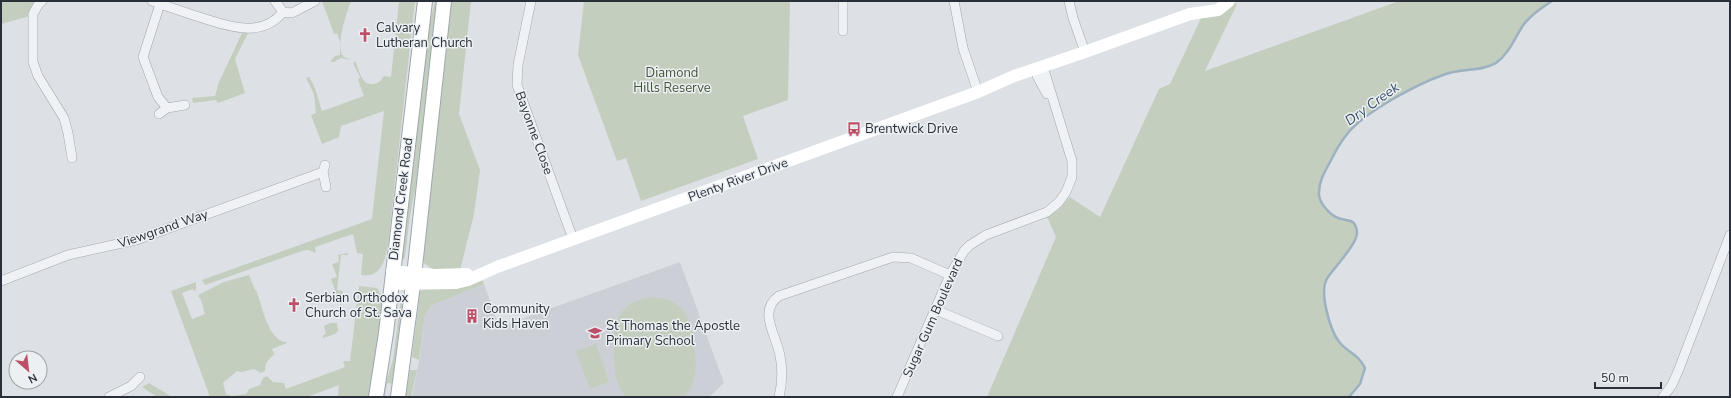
<svg xmlns="http://www.w3.org/2000/svg" width="1731" height="398" font-family="'Nunito Sans',sans-serif">
	<style>
		.built { fill: #ccd0d6 }
		.green { fill: #c4cebf }
		.lines { fill: none; stroke-linecap: round; stroke-linejoin: round }
		.stream { stroke: #9cb1c1; stroke-width: 2.5 }
		.street-casing { stroke: #a3a8ae; stroke-width: 10 }
		.primary-casing { stroke: #9ea6af; stroke-width: 16 }
		.street { stroke: #eff1f4; stroke-width: 9 }
		.secondary { stroke: #fff; stroke-width: 12 }
		.primary { stroke: #fff; stroke-width: 14 }
		.labels { text-anchor: middle; dominant-baseline: central; stroke-width: 3; stroke-linejoin: round; paint-order: stroke }
		.poi-label { font-size: 13px; fill: #29303a; stroke: #ecf0f3; text-anchor: start }
		.park-label { font-size: 13px; fill: #3f5438; stroke: #ecf0f3 }
		.street-label { font-size: 13px; fill: #29303a; stroke: #ecf0f3 }
		.water-label { font-size: 14px; font-style: italic; fill: #385169; stroke: #ecf0f3 }
	</style>
	<rect width="100%" height="100%" fill="#dde1e5"/>
	<!-- built -->
	<path class="built" d="M680,262L724,383L709,397H412L420,356L425,315L432,305L484,284L499,327Z"/>
	<!-- green -->
	<path class="green" d="M1,1H36L30,16L1,24Z
		M322,1H351C347,12 335,46 343,56C345,58 350,59 351,60L341,58L334,62H330L335,56L340,55V42L337,33L334,34Z
		M399,1H415L389,236C387,253 384,279 361,275L363,254L357,253L353,234L315,247L316,253L308,250L302,251L205,285L202,280L372,219L384,111L341,126L339,137L322,144L311,115L316,113L314,94L306,78L309,77C316,87 318,99 322,111L364,96L358,80L360,77L353,63L355,61C360,70 360,85 374,84C379,83 381,80 384,76L391,77Z
		M435,1H439L419,170L410,216L405,257L402,261L427,34Z
		M450,1H471L459,114L480,170L474,214L460,270L432,269L424,263L423,255L449,24Z
		M584,1H790L788,100L743,116L758,159L641,201L626,158L617,161L578,55Z
		M1399,1H1552C1541,8 1532,14 1524,24C1515,37 1509,54 1496,63C1481,72 1459,68 1443,75C1417,84 1365,112 1348,133C1340,142 1334,154 1329,164C1324,173 1319,182 1319,192C1318,202 1329,214 1338,218C1348,222 1355,217 1357,232C1358,243 1334,268 1328,277C1318,290 1330,332 1340,343C1349,353 1359,355 1365,368L1360,384L1349,397H987L1056,237L1047,217L1058,210L1070,197L1100,217L1159,89L1170,84L1203,14L1234,2L1237,4L1205,71Z
		M243,31H249L235,59L245,93L218,103L216,100L193,103L192,98L215,96L219,82Z
		M348,253V255H341L337,290L343,291L341,307L331,279L337,277L332,264L339,262L338,255Z
		M249,275L255,290H256C262,305 268,341 286,342L287,343L272,349L274,354L266,363L265,371L261,373L254,369L242,372L237,371L223,383L226,394L232,396L246,394L249,389L260,385L263,378L267,376L273,382L284,383L286,389L345,367L343,361H350L359,286L377,288L383,298L374,367L368,397H338L339,385L307,397H210L171,291L196,282V290L194,291L193,289L182,293L192,319L205,314L201,300L198,296L200,294L224,282Z
		M482,280L484,284L432,305L425,315L419,360L412,357L420,292L423,289Z
		M653,297C687,300 693,322 695,351C696,368 697,384 684,397H626C615,385 615,372 614,357C611,325 617,301 653,297Z
		M401,298H405L394,384L387,383L385,397H382L393,359Z
		M330,323H337L338,331L335,334L323,338V335L326,334L324,326Z
		M596,344L609,382L590,389L576,351Z
		M410,370H417L411,397H405Z
		M149,383L172,397H157L142,387Z"/>
	<g class="lines">
		<!-- stream -->
		<path class="stream" d="M1349,397L1360,384L1365,368C1359,355 1349,353 1340,343C1330,331 1318,290 1328,277C1334,268 1358,243 1357,232C1355,217 1348,222 1338,218C1329,214 1318,202 1319,192C1319,182 1324,173 1329,164C1334,154 1340,142 1348,133C1365,112 1417,84 1443,75C1459,68 1481,72 1496,63C1509,54 1515,37 1524,24C1532,14 1541,8 1552,1"/>
		<defs>
			<path id="street" d="M42,1L38,5L33,14V62L38,76L64,118L68,133L72,158
				M152,1C166,6 181,11 196,16C224,25 261,40 283,12L292,13L315,1
				M275,1L283,12
				M531,1L518,65L517,85L573,239
				M954,1L963,48L978,92
				M1069,1L1073,18L1085,52
				M160,4L143,57L158,97L167,108
				M843,31V1
				M1037,76L1047,94
				M159,114L167,108L185,105
				M325,165L323,172L326,187
				M1,281L68,255L136,240L323,172
				M936,310L998,336
				M109,397L131,386L140,377
				M779,397C782,384 783,370 780,356C777,336 757,311 779,296L893,257L911,258L950,275
				M897,397L950,275L964,251L970,245L986,235L1047,212L1059,202L1066,192L1072,177V161L1045,73
				M1663,397L1672,385L1679,369L1730,235"/>
			<path id="primary" d="M376,397L386,333L425,1
				M398,397L413,285L444,1"/>
		</defs>
		<!-- street casing -->
		<use href="#street" class="street-casing"/>
		<!-- primary casing -->
		<use href="#primary" class="primary-casing"/>
		<!-- street -->
		<use href="#street" class="street"/>
		<!-- secondary -->
		<path class="secondary" d="M392,271L435,275L467,274
			M391,284L456,283L468,280L497,267L978,92L1014,76L1085,52L1190,14L1218,10L1229,1"/>
		<!-- primary -->
		<use href="#primary" class="primary"/>
	</g>
	<!-- icons -->
	<defs>
		<symbol id="church-bare" viewBox="-9 -9 18 18"><path d="M-1.2-6h2.4v3.5h3.3v2.4h-3.3V6h-2.4V-.1h-3.3v-2.4h3.3Z" fill="#bd5068" stroke="#ecf0f3" stroke-width="2.5" paint-order="stroke"/></symbol>
		<symbol id="bus-bare" viewBox="-9 -9 18 18"><path d="M-5-6H5V4H4V6H2V4H-2V6H-4V4H-5ZM-3.5-4V0h7V-4ZM-3.5 1.2v1.5H-2V1.2ZM2 1.2v1.5H3.5V1.2Z" fill="#bd5068" stroke="#ecf0f3" stroke-width="2.5" paint-order="stroke"/></symbol>
		<symbol id="building-bare" viewBox="-9 -9 18 18"><path d="M-4-6H4V6H1V3H-1V6H-4ZM-2.5-4.3h1.7v1.8h-1.7ZM.8-4.3h1.7v1.8H.8ZM-2.5-1h1.7V.8h-1.7ZM.8-1h1.7V.8H.8Z" fill="#bd5068" stroke="#ecf0f3" stroke-width="2.5" paint-order="stroke"/></symbol>
		<symbol id="school-bare" viewBox="-9 -9 18 18"><path d="M0-5L7-2L0 1L-7-2ZM-4 1L0 2.5L4 1V4Q0 6-4 4Z" fill="#bd5068" stroke="#ecf0f3" stroke-width="2.5" paint-order="stroke"/></symbol>
	</defs>
	<g fill-rule="evenodd">
		<use href="#church-bare" x="355" y="25" width="20" height="20"/>
		<use href="#bus-bare" x="844" y="119" width="20" height="20"/>
		<use href="#church-bare" x="284" y="295" width="20" height="20"/>
		<use href="#building-bare" x="462" y="306" width="20" height="20"/>
		<use href="#school-bare" x="585" y="323" width="20" height="20"/>
	</g>
	<g class="labels">
		<!-- poi labels -->
		<g class="poi-label">
			<text x="376" y="28">Calvary<tspan x="376" dy="15">Lutheran Church</tspan></text>
			<text x="865" y="129">Brentwick Drive</text>
			<text x="305" y="298">Serbian Orthodox<tspan x="305" dy="15">Church of St. Sava</tspan></text>
			<text x="483" y="309">Community<tspan x="483" dy="15">Kids Haven</tspan></text>
			<text x="606" y="326">St Thomas the Apostle<tspan x="606" dy="15">Primary School</tspan></text>
		</g>
		<!-- park labels -->
		<g class="park-label">
			<text x="672" y="73">Diamond<tspan x="672" dy="15">Hills Reserve</tspan></text>
		</g>
		<!-- street labels -->
		<g class="street-label">
			<text transform="translate(534 133) rotate(70)">Bayonne Close</text>
			<text transform="translate(738 180) rotate(-20)">Plenty River Drive</text>
			<text transform="translate(401 199) rotate(-83)">Diamond Creek Road</text>
			<text transform="translate(163 229) rotate(-19)">Viewgrand Way</text>
			<text transform="translate(933 318) rotate(-66)">Sugar Gum Boulevard</text>
		</g>
		<!-- water labels -->
		<g class="water-label">
			<text transform="translate(1372 104) rotate(-36)">Dry Creek</text>
		</g>
	</g>
	<!-- border -->
	<rect width="1731" height="398" fill="none" stroke="#29303a" stroke-width="4"/>
	<!-- north arrow -->
	<g transform="translate(28 370) rotate(152)"><circle r="19" fill="#ecf0f3" stroke="#9ea3a9"/>
	<path d="M0-3L7 15L0 10L-7 15Z" fill="#bd5068"/>
	<text y="-6" font-size="11" font-weight="bold" text-anchor="middle" fill="#29303a">N</text>
	</g>
	<!-- scale -->
	<path d="M1595 382v6h66v-6" fill="none" stroke="#29303a" stroke-width="2"/>
	<text x="1601" y="382" font-size="12" fill="#29303a" stroke="#ecf0f3" stroke-width="3" paint-order="stroke">50 m</text>
</svg>
